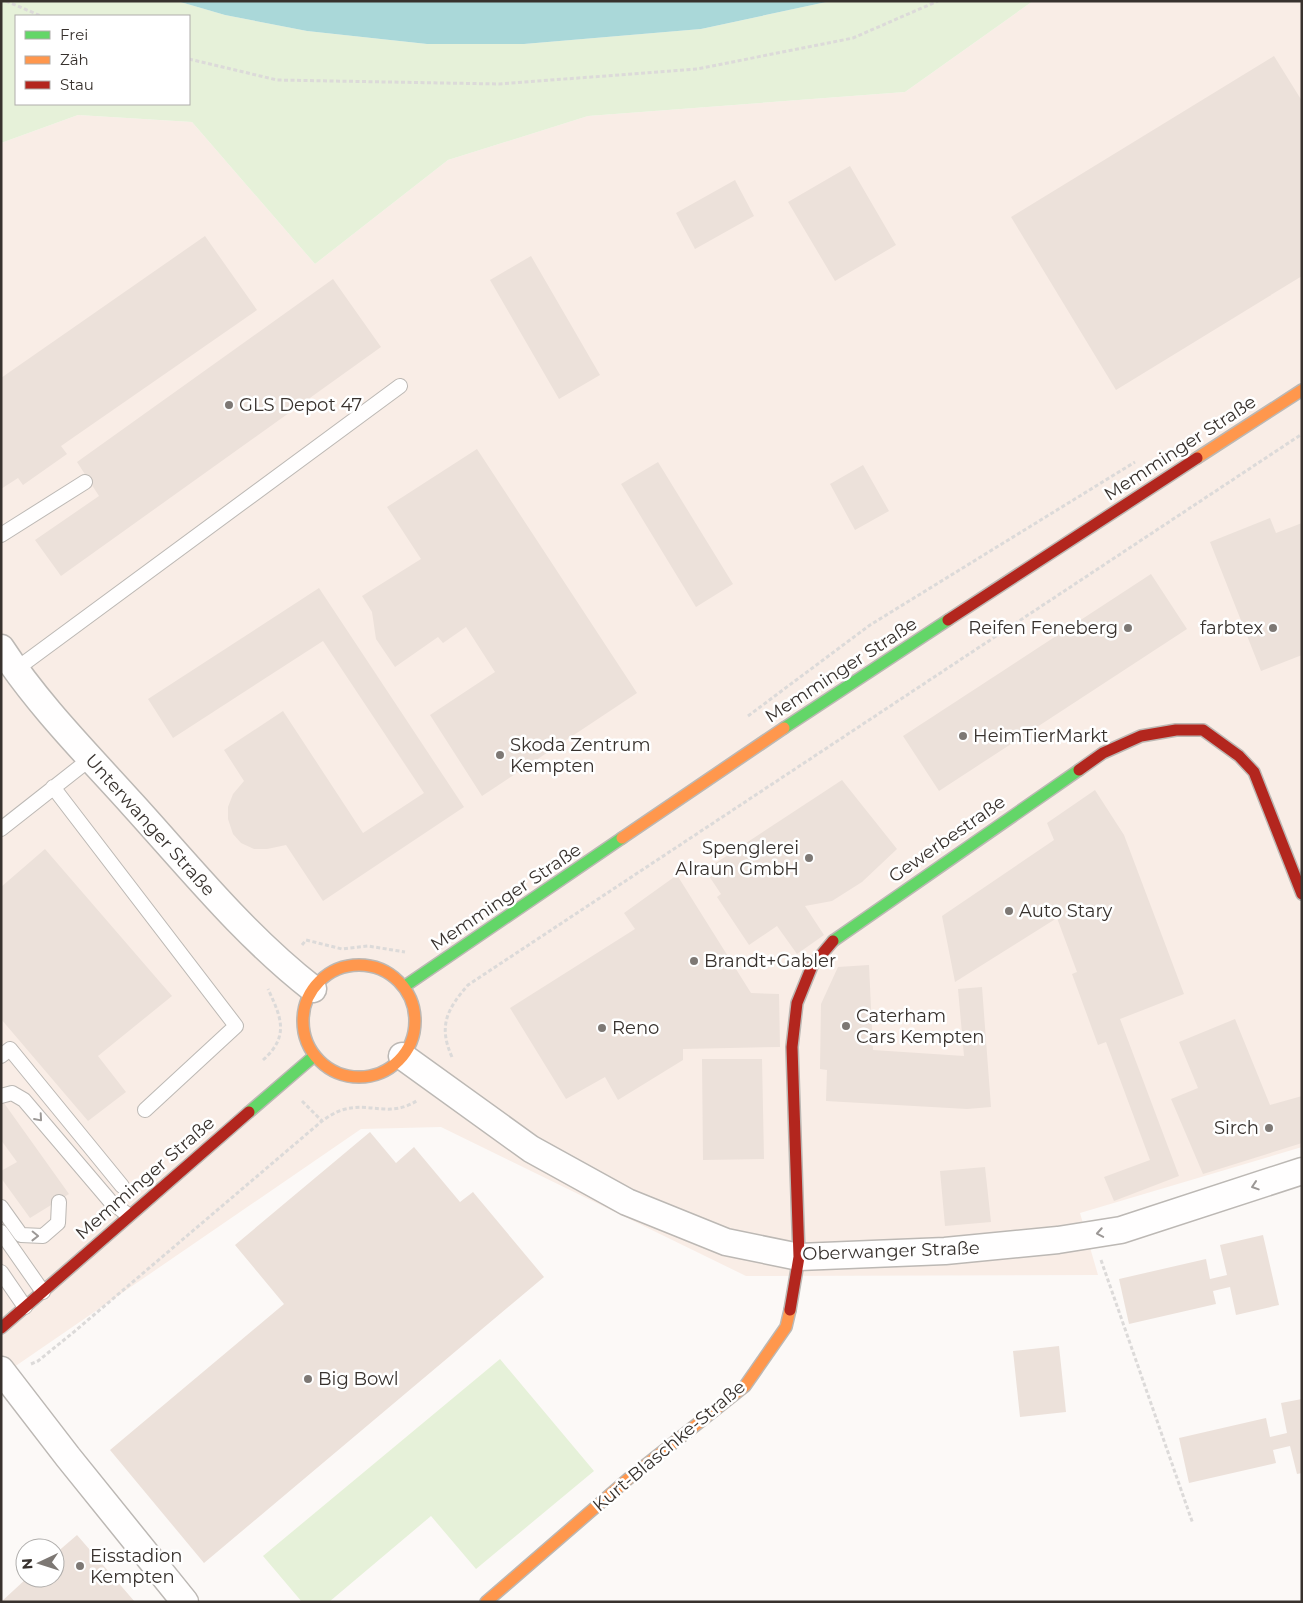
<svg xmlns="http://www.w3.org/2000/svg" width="1303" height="1603" font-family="Montserrat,sans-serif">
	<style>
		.built { fill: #f9ede6 }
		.green { fill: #e6f1d9; fill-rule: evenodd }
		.water { fill: #aad8d9 }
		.building { fill: #ece1da }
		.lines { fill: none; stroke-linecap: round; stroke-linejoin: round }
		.lane-casing { stroke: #bcb8b4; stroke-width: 16 }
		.street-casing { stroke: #bcb8b4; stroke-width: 29 }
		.fast-casing { stroke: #bcb8b4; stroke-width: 14 }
		.slow-casing { stroke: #bcb8b4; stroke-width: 14 }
		.jam-casing { stroke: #bcb8b4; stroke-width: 14 }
		.path { stroke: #dcdad9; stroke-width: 3; stroke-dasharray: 4 2.5; stroke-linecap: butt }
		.lane { stroke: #fffefe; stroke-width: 14 }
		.street { stroke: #fffefe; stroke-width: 26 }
		.fast { stroke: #63d668; stroke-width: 11 }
		.slow { stroke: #ff974d; stroke-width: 11 }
		.jam { stroke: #b3261e; stroke-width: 11 }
		.oneway { stroke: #9c9896 }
		.poi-dot { fill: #7d7874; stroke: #fff; stroke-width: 2 }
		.labels { text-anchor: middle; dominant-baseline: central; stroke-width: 5; stroke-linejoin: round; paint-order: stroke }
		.poi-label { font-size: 18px; fill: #38322e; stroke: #fff; text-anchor: start }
		.street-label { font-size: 18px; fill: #38322e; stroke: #fff }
	</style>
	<rect width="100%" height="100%" fill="#fcf9f7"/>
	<!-- built -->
	<path class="built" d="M1033,1H1302V1147L1080,1213L1098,1275L746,1276L441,1127L361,1129L1,1376V143L78,115L192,122L315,264L448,160L588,116L905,92Z"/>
	<!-- green -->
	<path class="green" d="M1,1H177L225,15L307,31L427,44H524L701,29L831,1H1033L905,92L588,116L448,160L315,264L192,122L78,115L1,143ZM16,16H189V104H16Z
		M500,1359L594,1471L476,1569L431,1516L329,1602H302L263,1556Z"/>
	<!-- water -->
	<path class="water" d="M177,1H831L701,29L524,44H427L307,31L225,15Z"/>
	<!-- building -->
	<path class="building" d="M1274,56L1302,101V276L1116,390L1011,217Z
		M850,166L896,245L835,281L788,202Z
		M735,180L754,216L695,249L676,213Z
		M205,236L257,310L61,446L67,454L23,485L18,478L1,489V378Z
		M531,256L600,375L559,399L490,280Z
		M333,279L381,347L61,576L35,540L99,496L77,462Z
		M477,449L637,693L482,796L430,715L495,672L466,627L443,643L438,637L395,667L376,639L372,612L362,596L421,559L387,507Z
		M658,462L733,584L696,607L621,484Z
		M863,465L889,511L855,530L830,484Z
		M1270,518L1276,533L1302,523V655L1261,671L1210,542Z
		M1151,574L1187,629L939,791L903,736Z
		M319,588L464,807L323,901L286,845L267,849H254L241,843L233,834L228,819V807L233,794L244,781L224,750L283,711L363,833L424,793L323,641L173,738L148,699Z
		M842,780L897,849L862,882L832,901L805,906L824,935L797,954L777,926L749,945L717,897L721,894L705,870Z
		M1095,790L1124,835L1184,994L1120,1019L1179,1176L1114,1201L1104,1177L1150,1160L1106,1042L1098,1045L1072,974L1077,972L1057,918L955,982L942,916L1054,840L1047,823Z
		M45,849L172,996L98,1056L126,1092L88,1121L1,1019V887Z
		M677,875L751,993L779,994L780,1047L683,1049V1060L618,1100L605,1077L566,1099L510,1008L635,929L624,913Z
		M869,965L873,1050L964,1056L958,989L982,987L991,1107L967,1109L826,1101L827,1070L820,1069L821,1004L838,967Z
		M1235,1019L1270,1105L1302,1096V1143L1203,1174L1171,1099L1198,1088L1179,1042Z
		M702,1059H762L764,1159L703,1160Z
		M4,1103L69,1194L30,1218L1,1178V1171L17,1162L1,1140V1105Z
		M370,1132L396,1163L414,1147L460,1202L473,1192L544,1277L204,1563L110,1450L284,1304L235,1245Z
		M985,1167L991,1222L945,1226L940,1171Z
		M1263,1235L1279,1305L1236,1315L1230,1287L1213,1291L1216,1304L1129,1324L1119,1279L1206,1259L1210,1279L1227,1275L1220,1245Z
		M1059,1346L1066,1412L1020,1417L1013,1351Z
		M1302,1399V1473L1297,1474L1290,1446L1273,1450L1276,1463L1189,1483L1179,1438L1266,1418L1270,1437L1287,1433L1281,1403Z
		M77,1535L135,1602H1L27,1578H55V1554Z"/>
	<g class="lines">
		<defs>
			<path id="lane" d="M1,535L85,482
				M15,670L400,386
				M53,787L236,1026L145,1110
				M1,829L90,759
				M1,1056L10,1049L122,1186
				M1,1096L12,1093L24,1100L110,1201L128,1215
				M1,1207L21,1235L43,1236L58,1223L59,1202
				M1,1232L43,1292
				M1,1272L25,1307"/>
			<path id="street" d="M1,648C38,705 88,755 133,805C191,869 245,936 313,989
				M402,1056L531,1149L627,1202L726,1242L799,1257L945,1251L1058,1240L1121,1230L1302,1171
				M1,1370L68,1457L185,1602"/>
			<path id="fast" d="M784,728L948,620
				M833,941L1079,770
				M405,986L622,838
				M249,1112L313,1057"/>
			<path id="slow" d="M1197,458L1302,390
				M622,838L784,728
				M303 1021a56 56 0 1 1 112 0a56 56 0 1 1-112 0Z
				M486,1602L628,1479L745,1386L786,1327L790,1310"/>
			<path id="jam" d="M948,620L1197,458
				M1079,770L1103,753L1141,736L1176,730H1203L1239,756L1254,772L1302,894
				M790,1310L799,1257L792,1047L797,1003L812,966L833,941
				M1,1328L249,1112"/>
		</defs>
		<!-- lane casing -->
		<use href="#lane" class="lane-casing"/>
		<!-- street casing -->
		<use href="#street" class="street-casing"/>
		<!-- fast casing -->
		<use href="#fast" class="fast-casing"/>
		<!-- slow casing -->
		<use href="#slow" class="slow-casing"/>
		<!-- jam casing -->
		<use href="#jam" class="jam-casing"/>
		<!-- path -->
		<path class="path" d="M6,1L41,16
			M189,59L277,80L499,84L697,69L853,38L938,1
			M748,716L870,625L1135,462
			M302,945L306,940L342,949L368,946L405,952
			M452,1057C438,1026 447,1009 468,985L1302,434
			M263,1060C290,1036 281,1017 268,989
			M302,1101L322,1121
			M1101,1260L1193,1524
			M31,1364L38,1361L75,1331L322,1121C328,1117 335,1112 342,1110C371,1101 389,1119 418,1100"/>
		<!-- lane -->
		<use href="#lane" class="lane"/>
		<!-- street -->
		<use href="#street" class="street"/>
		<!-- fast -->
		<use href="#fast" class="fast"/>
		<!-- slow -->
		<use href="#slow" class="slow"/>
		<!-- jam -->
		<use href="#jam" class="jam"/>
	</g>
	<!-- one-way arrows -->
	<defs><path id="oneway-chevron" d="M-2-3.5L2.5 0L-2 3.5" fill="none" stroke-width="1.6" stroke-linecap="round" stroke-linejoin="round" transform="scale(1.25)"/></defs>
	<g class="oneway">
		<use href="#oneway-chevron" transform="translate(39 1118) rotate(49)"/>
		<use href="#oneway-chevron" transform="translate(1255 1186) rotate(162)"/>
		<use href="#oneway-chevron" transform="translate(1100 1233) rotate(170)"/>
		<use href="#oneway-chevron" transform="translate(35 1236) rotate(1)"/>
	</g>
	<!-- markers -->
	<g class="poi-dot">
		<circle cx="229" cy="405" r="5"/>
		<circle cx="1128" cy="628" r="5"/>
		<circle cx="1273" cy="628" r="5"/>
		<circle cx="963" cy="736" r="5"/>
		<circle cx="500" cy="755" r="5"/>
		<circle cx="809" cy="858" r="5"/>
		<circle cx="1009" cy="911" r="5"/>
		<circle cx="694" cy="961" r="5"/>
		<circle cx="846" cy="1026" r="5"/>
		<circle cx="602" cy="1028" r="5"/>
		<circle cx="1269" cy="1128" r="5"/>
		<circle cx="308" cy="1379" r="5"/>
		<circle cx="80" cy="1566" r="5"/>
	</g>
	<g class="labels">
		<!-- poi labels -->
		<g class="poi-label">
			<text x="239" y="405">GLS Depot 47</text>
			<text x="1118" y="628" text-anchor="end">Reifen Feneberg</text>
			<text x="1263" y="628" text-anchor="end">farbtex</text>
			<text x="973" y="736">HeimTierMarkt</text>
			<text x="510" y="745">Skoda Zentrum<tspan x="510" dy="21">Kempten</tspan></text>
			<text x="799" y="848" text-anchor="end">Spenglerei<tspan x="799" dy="21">Alraun GmbH</tspan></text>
			<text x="1019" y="911">Auto Stary</text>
			<text x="704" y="961">Brandt+Gabler</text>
			<text x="856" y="1016">Caterham<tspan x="856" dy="21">Cars Kempten</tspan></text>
			<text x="612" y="1028">Reno</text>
			<text x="1259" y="1128" text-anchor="end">Sirch</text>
			<text x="318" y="1379">Big Bowl</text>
			<text x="90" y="1556">Eisstadion<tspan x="90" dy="21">Kempten</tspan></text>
		</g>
		<!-- street labels -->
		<g class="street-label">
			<text transform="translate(1180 448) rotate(-33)">Memminger Straße</text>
			<text transform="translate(841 670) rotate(-33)">Memminger Straße</text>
			<text transform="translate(150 825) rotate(48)">Unterwanger Straße</text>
			<text transform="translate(947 839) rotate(-35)">Gewerbestraße</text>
			<text transform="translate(506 897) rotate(-34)">Memminger Straße</text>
			<text transform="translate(145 1178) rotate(-41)">Memminger Straße</text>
			<text transform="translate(891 1251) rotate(-2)">Oberwanger Straße</text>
			<text transform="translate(669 1446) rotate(-40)">Kurt-Blaschke-Straße</text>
		</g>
	</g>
	<!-- border -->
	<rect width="1303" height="1603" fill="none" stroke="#38322e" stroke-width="5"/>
	<!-- legend -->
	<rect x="15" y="15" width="175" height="90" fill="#ffffff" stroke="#afadab"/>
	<rect x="25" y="31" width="25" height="8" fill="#63d668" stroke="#afadab"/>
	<text x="60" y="40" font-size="15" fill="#38322e">Frei</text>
	<rect x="25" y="56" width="25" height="8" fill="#ff974d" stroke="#afadab"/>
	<text x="60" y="65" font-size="15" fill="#38322e">Zäh</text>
	<rect x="25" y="81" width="25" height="8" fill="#b3261e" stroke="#afadab"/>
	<text x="60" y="90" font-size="15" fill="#38322e">Stau</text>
	<!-- north arrow -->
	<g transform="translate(40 1563) rotate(266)"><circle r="24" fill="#ffffff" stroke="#afadab"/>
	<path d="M0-4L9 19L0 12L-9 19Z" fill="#7d7874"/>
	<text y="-8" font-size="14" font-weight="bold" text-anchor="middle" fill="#38322e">N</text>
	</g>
</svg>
